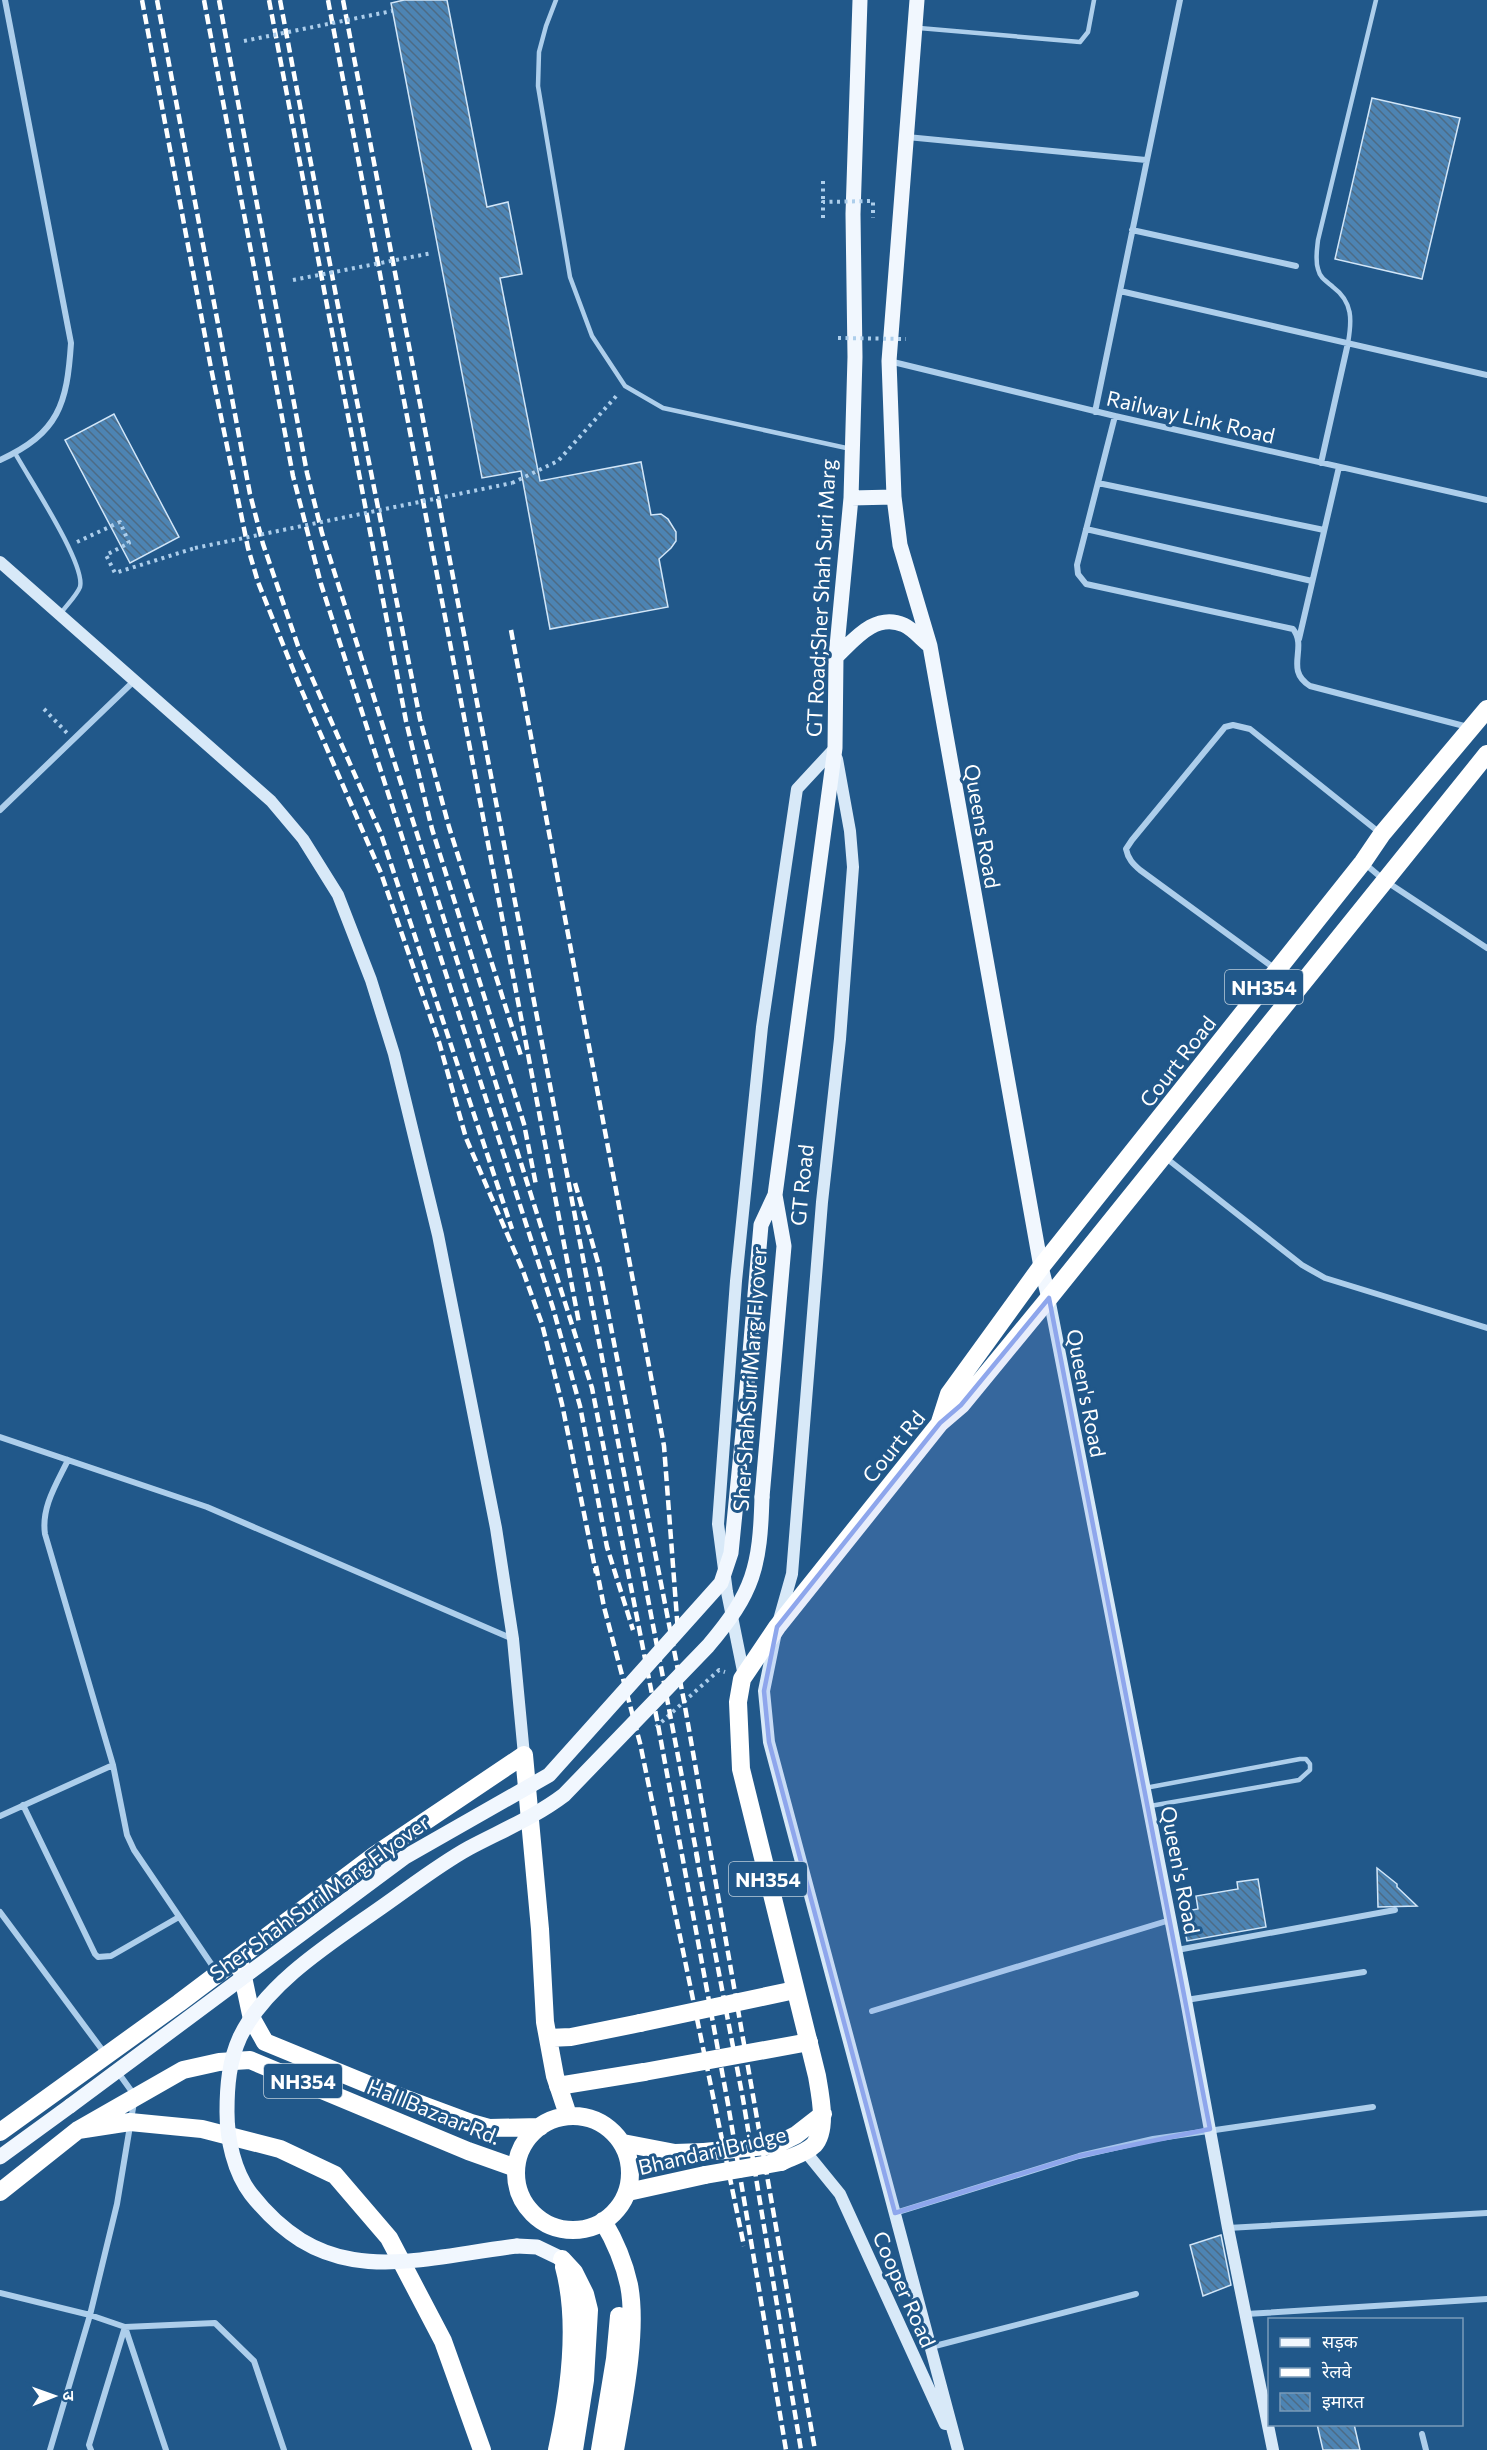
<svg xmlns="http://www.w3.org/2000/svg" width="1487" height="2450" font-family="Commissioner,'Noto Sans Devanagari',sans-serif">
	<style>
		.building { fill: url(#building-back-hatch); stroke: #d2e6f8; stroke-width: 1.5 }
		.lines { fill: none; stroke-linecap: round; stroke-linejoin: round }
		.path { stroke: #adceeb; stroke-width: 4; stroke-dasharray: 3 4.5; stroke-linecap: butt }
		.lane { stroke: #adceeb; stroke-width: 4.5 }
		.street { stroke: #adceeb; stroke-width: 6 }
		.secondary { stroke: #d8e9f8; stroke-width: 12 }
		.primary { stroke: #f1f7fe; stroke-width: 15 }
		.highway { stroke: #fff; stroke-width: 18 }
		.rail { stroke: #fff; stroke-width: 4.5; stroke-dasharray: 10 4.5; stroke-linecap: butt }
		.path-bridge { stroke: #adceeb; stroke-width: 4; stroke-dasharray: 3 4.5; stroke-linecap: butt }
		.primary-bridge { stroke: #f1f7fe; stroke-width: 15 }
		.highway-bridge { stroke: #fff; stroke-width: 18 }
		.marked { fill: #8ea6ec; fill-opacity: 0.2; stroke: #8ea6ec; stroke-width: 4.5; stroke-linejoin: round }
		.labels { text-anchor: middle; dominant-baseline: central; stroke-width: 6; stroke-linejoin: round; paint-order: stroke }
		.shield { fill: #21588a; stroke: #bccddc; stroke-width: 1.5 }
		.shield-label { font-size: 20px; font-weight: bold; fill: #fff }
		.street-label { font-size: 21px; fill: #fff; stroke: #21588a }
	</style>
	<defs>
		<pattern id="building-back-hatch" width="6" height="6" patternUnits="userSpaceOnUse" patternTransform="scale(1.5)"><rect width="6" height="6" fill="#4d84b3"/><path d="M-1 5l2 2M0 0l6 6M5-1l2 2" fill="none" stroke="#4d6b85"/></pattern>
	</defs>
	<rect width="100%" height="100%" fill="#21588a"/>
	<!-- building -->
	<path class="building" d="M404,0H447L487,207L508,202L522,274L500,278L540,481L641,462L651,515L661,514L668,519L676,532V541L671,548L659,559L668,607L550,629L521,471L482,478L391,3Z
		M1372,98L1460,118L1422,279L1335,259Z
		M114,414L179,537L130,563L65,440Z
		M1377,1868L1397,1884V1887L1417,1906L1378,1907Z
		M1258,1879L1266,1927L1187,1941L1181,1912L1198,1909L1196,1896L1238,1889L1237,1882Z
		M1221,2235L1231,2285L1203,2296L1190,2245Z
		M1317,2424H1354L1360,2450H1323Z"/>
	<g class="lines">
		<!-- path -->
		<path class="path" d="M823,181V202
			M512,483L558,461L619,393
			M77,542L120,522L129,543L106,555L115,573L195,548
			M44,709L67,733
			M656,1727L719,1670L725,1672"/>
		<!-- lane -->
		<path class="lane" d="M556,0L546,26L539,52L538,86L570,277L592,336L625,386L663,408L851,449
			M919,28L1080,42L1088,32L1094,0
			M1348,343C1352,320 1353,302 1333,287C1326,281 1320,278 1318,269C1315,260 1317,250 1318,240L1376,0
			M15,453C28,477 86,564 80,587C77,595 66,606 61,613
			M1145,1788L1300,1759H1306L1310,1764V1770L1299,1780L1150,1806"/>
		<!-- street -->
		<path class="street" d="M907,137L1146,160
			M1132,230L1296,266
			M1120,291L1487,375
			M889,361L1115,416L1487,500
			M1095,412L1180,0
			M1115,416L1077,565L1078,574L1086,584L1293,629C1308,648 1284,670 1310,686L1468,727
			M0,460C59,433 67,404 71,343L5,0
			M1321,463L1348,343
			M1098,483L1324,530
			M1086,529L1312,581
			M1299,639L1339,467
			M0,810L134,681
			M1364,863L1384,880L1487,948
			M1274,968L1140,870C1133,864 1128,859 1126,849L1132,840L1225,727L1233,725L1250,729L1380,833
			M1166,1158L1302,1265L1325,1278L1487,1328
			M0,1437L207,1507L513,1639
			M68,1460C57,1483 41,1507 45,1534L113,1765L127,1835L134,1850L216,1971
			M23,1805L95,1954L98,1957L111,1956L179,1917
			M0,1816L113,1765
			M0,1912L106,2055
			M1177,1950L1395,1910
			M1186,2000L1364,1972
			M872,2011L1170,1920
			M895,2213L1079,2156L1153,2139L1373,2107
			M1228,2228L1487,2213
			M0,2293L90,2315L125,2327L166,2450
			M1246,2314L1487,2299
			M931,2347L1136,2294
			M1422,2434L1426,2450
			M50,2450L90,2315L117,2204L135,2096L117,2071
			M91,2450L89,2445L125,2327L215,2323L254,2361L284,2450"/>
		<!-- secondary -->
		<path class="secondary" d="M0,562L271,801L303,839L338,895L371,980L394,1054L438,1235L496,1528L513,1639L524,1755
			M837,759L850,831L853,867L840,1039L822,1202L792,1574L777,1627L764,1691L769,1742L958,2450
			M1049,1298L1186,2000L1228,2228L1273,2450
			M744,1676L727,1592L718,1524L736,1281L762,1027L797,789L835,748
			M805,2151L840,2194L945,2424"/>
		<!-- primary -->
		<path class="primary" d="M917,0L889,361L894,497L900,545L930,646L1041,1267L1049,1298
			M851,498L894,497
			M836,657C854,640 875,612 904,625C913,629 922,640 930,646
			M744,1422L761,1225L775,1195
			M762,1497L784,1246L775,1195L835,748L836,657L851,498L855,357L853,214L860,0
			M0,2157L70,2106
			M517,2246L537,2247L562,2259"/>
		<!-- highway -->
		<path class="highway" d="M940,1422L949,1394L1041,1267L1363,862L1382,834L1487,709
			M240,1963L252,2019L265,2042L382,2090L471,2123L489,2128L540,2127
			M548,2038L571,2037L640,2023
			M558,2086L644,2072
			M516 2173a57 57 0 1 1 114 0a57 57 0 1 1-114 0Z
			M78,2130L130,2122L202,2129L280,2149L335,2175L389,2238L443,2341L482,2450
			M0,2132L179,2003L375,1855L524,1755L540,1929L545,2022L555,2076L568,2115
			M623,2143L675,2153L704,2152
			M776,2145L796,2135L823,2114
			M781,2162C791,2157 806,2153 814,2145C828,2130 820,2094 817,2076L741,1769L738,1702L742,1679L777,1627L940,1423L961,1405L1049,1298L1487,754
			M0,2192L78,2130L183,2070L219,2062L250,2060L468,2151L516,2168
			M628,2192L705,2175
			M603,2221C615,2241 624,2262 629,2285C638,2331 623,2404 615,2450
			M562,2259L574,2272L585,2294L589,2310L585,2380L574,2450
			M557,2450C569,2395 579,2322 564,2267
			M600,2450L615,2359L619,2316"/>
		<!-- rail -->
		<path class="rail" d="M142,0L211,368L248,548L258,582L298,682L381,873L439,1042L466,1138L523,1271L542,1324L562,1404L596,1573
			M157,0L250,494L263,544L298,646L381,834L512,1229
			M204,0L293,476L321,584L553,1308L580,1406L607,1547L633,1630
			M219,0L307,473L322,533L592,1388L658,1725L728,2104L786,2450
			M269,0L406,721L432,829L524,1124L536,1185
			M280,0L337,301L420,719L449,827L522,1059
			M328,0L579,1323
			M343,0L698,1861
			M511,630L664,1446L678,1632
			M575,1183L599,1266L684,1701L815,2450
			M596,1566L604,1607L640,1743L744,2246
			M696,1853L743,2099L801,2450"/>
		<!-- path-bridge -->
		<path class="path-bridge" d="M244,41L392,11
			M823,218V202L873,201V218
			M293,280L432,253
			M838,338L906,339
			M195,548L512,483"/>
		<!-- primary-bridge -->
		<path class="primary-bridge" d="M70,2106L405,1857L549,1775L721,1583L731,1553L744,1422
			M517,2246C411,2259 328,2292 251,2194C234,2172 227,2139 227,2112C227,2086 229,2061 240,2037C267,1981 337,1939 386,1904C413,1885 440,1864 469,1848C501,1831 535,1817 564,1795L708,1646C754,1592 760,1567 762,1497"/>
		<!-- highway-bridge -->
		<path class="highway-bridge" d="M640,2023L795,1990
			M644,2072L809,2042
			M704,2152L776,2145
			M705,2175L781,2162"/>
	</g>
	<!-- marked area -->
	<path class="marked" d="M1049,1298L1210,2129L1079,2156L895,2213L769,1742L764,1691L777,1627L940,1423L961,1405Z"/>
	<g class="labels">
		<!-- shield labels -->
		<g class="shield">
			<rect x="1225" y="970" width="78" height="34" rx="4.5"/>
			<rect x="729" y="1862" width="78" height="34" rx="4.5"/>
			<rect x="264" y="2064" width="78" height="34" rx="4.5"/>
		</g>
		<g class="shield-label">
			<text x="1264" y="987">NH354</text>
			<text x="768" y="1879">NH354</text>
			<text x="303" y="2081">NH354</text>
		</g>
		<!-- street labels -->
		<g class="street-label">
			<text transform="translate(1191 416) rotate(13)">Railway Link Road</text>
			<text transform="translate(820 598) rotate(-87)">GT Road;Sher Shah Suri Marg</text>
			<text transform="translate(983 826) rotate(80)">Queens Road</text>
			<text transform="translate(1177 1061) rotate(-52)">Court Road</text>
			<text transform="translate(801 1185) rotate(-84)">GT Road</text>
			<text transform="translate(749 1379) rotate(-86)">Sher Shah Suri Marg Flyover</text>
			<text transform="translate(1087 1393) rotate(79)">Queen's Road</text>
			<text transform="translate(893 1446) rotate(-51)">Court Rd</text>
			<text transform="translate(1181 1870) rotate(79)">Queen's Road</text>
			<text transform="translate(319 1897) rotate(-36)">Sher Shah Suri Marg Flyover</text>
			<text transform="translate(434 2111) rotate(22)">Hall Bazaar Rd.</text>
			<text transform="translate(712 2150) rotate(-13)">Bhandari Bridge</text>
			<text transform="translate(905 2289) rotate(66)">Cooper Road</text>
		</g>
	</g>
	<!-- legend -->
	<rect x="1268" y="2318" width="195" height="108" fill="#21588a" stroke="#7a9bb9" stroke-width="1.5"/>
	<rect x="1280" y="2338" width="30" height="9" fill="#f1f7fe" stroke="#7a9bb9" stroke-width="1.5"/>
	<text x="1322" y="2348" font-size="18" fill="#ffffff">सड़क</text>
	<rect x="1280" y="2368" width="30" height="9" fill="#ffffff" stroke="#7a9bb9" stroke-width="1.5"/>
	<text x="1322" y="2378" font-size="18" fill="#ffffff">रेलवे</text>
	<rect x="1280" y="2393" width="30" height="18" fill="url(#building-back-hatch)" stroke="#7a9bb9" stroke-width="1.5"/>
	<text x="1322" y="2408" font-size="18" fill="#ffffff">इमारत</text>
	<!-- north arrow -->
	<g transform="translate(54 2396) rotate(89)" stroke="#21588a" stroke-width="4.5" paint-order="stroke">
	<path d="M0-4.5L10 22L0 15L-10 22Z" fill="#ffffff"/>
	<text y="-9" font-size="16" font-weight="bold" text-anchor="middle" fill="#ffffff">उ</text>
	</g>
</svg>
